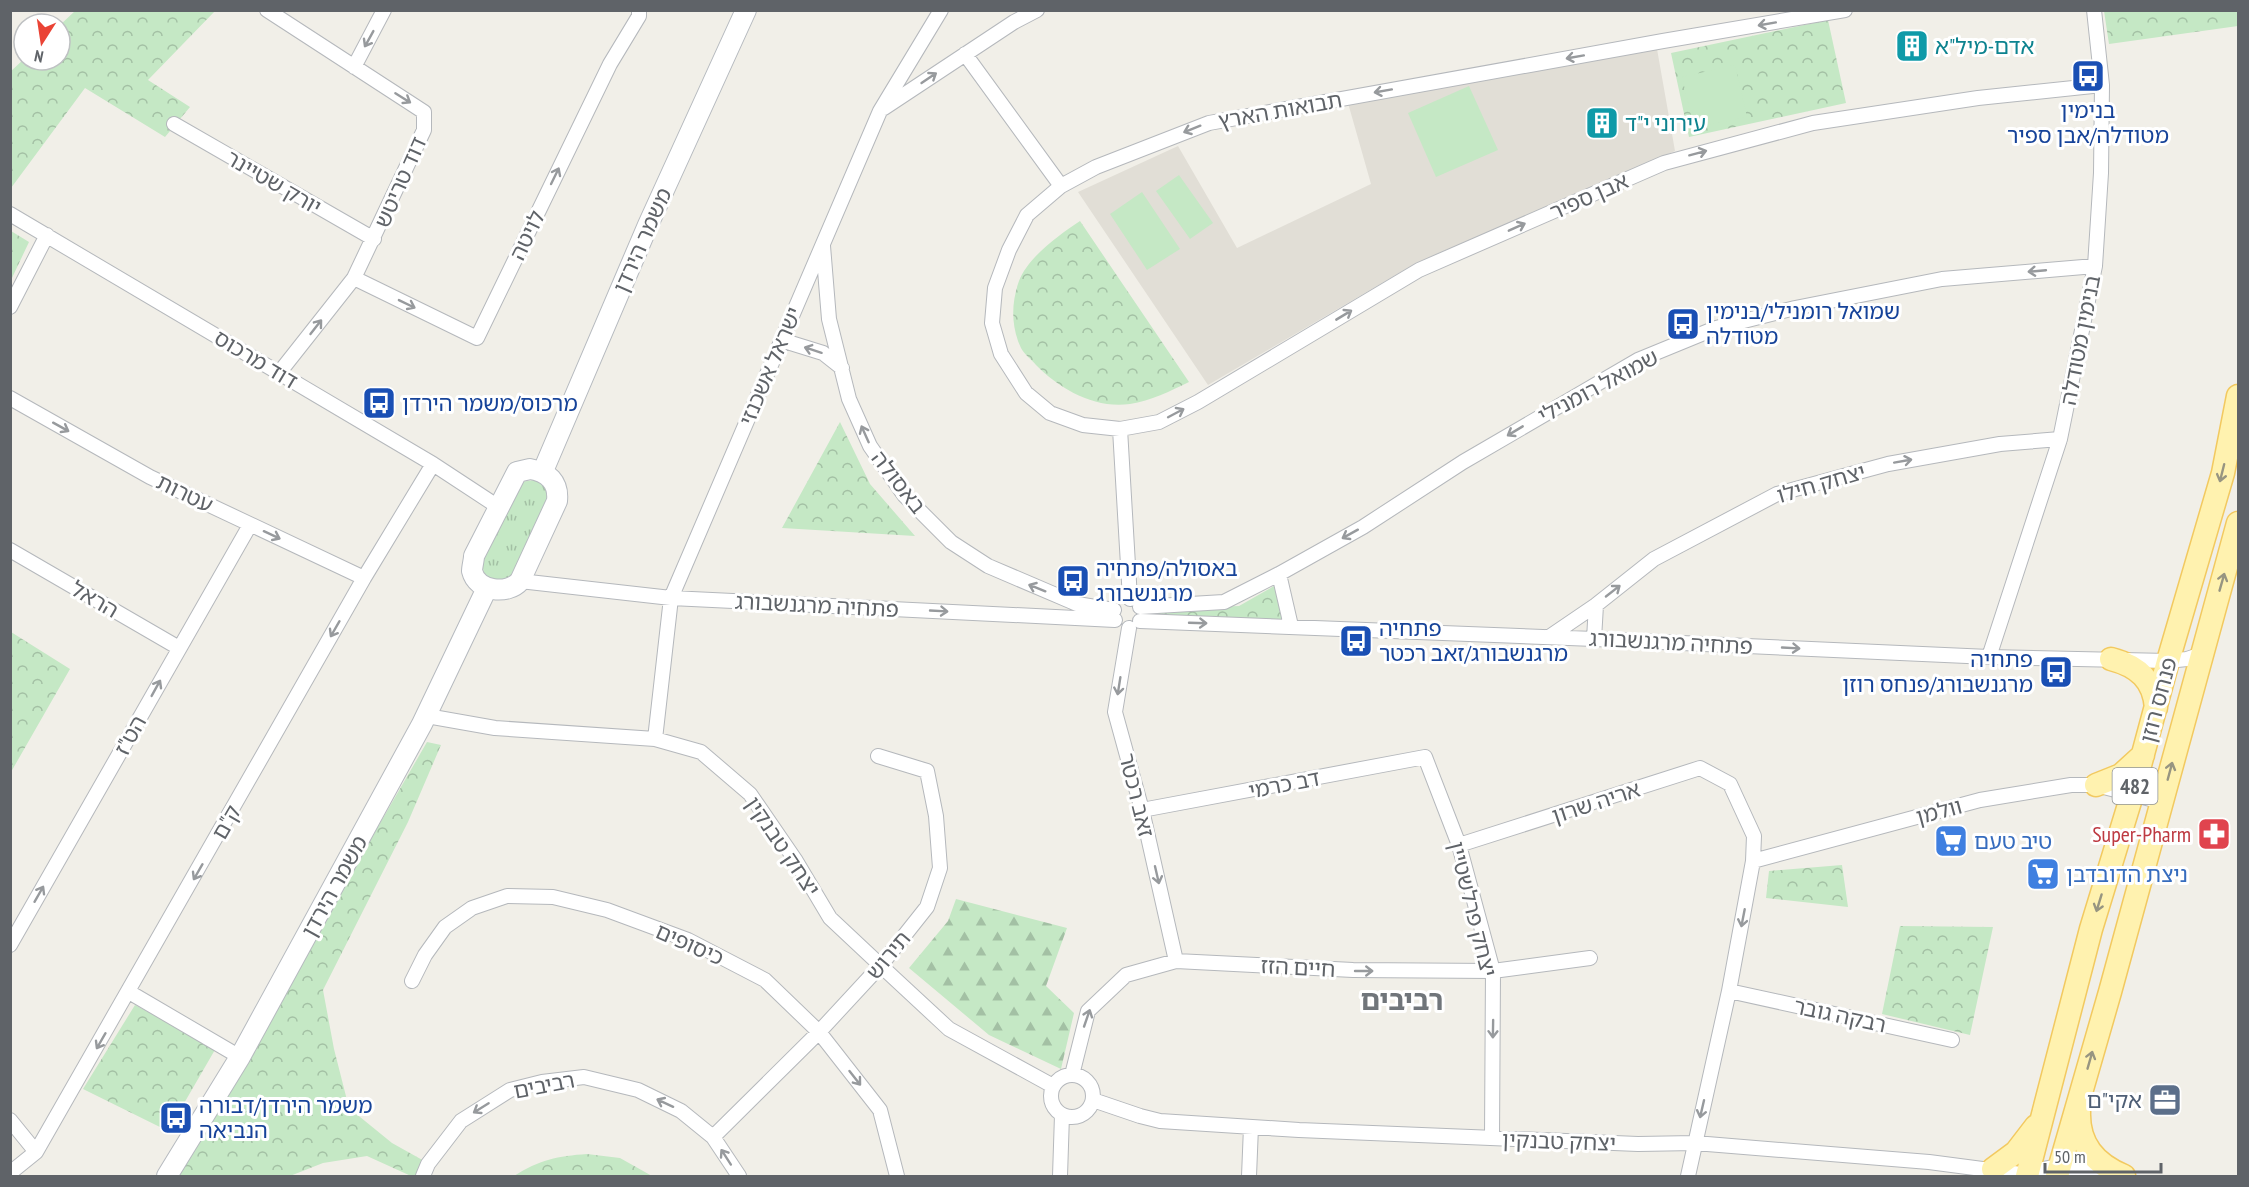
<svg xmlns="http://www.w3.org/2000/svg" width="2249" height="1187" font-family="'PT Sans Narrow','Noto Sans Hebrew',sans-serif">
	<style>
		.education { fill: #e1ded6 }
		.grass { fill: url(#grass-tufts) }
		.forest { fill: url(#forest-firs) }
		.park { fill: url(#park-crowns) }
		.garden { fill: #c5e8c5 }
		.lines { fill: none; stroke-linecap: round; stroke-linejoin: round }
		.street-casing { stroke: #b5b8bc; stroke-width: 16 }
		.secondary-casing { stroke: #b6babf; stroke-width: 22 }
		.primary-casing { stroke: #f2c960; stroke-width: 25 }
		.street { stroke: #fff; stroke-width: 14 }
		.secondary { stroke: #fff; stroke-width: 20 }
		.primary { stroke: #fff2af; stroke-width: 22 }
		.oneway { stroke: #979a9d }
		.oneway2 { stroke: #979581 }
		.labels { text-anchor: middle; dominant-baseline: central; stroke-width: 6; stroke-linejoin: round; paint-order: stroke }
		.shield { fill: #fff; stroke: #8f9295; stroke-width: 1.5 }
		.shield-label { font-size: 21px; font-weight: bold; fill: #5f6368 }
		.culture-label { font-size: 22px; fill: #0d838f; stroke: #fff; text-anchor: start }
		.street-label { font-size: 22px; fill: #5f6368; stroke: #fff }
		.transit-label { font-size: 22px; fill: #164399; stroke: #fff; text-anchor: start }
		.health-label { font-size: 22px; fill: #be3a42; stroke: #fff; text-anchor: end }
		.shop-label { font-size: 22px; fill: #366cbe; stroke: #fff; text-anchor: start }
		.service-label { font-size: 22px; fill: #4e5e75; stroke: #fff; text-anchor: end }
		.district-label { font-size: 28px; font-weight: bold; fill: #70757a; stroke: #fff }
	</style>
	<defs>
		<pattern id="grass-tufts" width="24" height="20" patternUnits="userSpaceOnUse" patternTransform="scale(1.5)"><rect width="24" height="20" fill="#c5e8c5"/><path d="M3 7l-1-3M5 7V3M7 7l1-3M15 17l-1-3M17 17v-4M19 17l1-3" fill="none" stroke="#a3c0a4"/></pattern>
		<pattern id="forest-firs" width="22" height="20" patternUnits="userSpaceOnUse" patternTransform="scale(1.5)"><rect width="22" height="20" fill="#c5e8c5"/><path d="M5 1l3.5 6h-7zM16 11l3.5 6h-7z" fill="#a3c0a4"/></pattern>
		<pattern id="park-crowns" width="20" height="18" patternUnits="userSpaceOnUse" patternTransform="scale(1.5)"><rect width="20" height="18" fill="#c5e8c5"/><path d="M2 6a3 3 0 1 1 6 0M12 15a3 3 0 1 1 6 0" fill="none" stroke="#a3c0a4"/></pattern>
	</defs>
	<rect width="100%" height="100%" fill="#f1efe8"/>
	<!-- education -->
	<path class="education" d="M1657,49L1675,151L1416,263L1208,385L1078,192L1178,146L1237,248L1371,184L1348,103Z"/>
	<!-- grass -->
	<path class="grass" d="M534,480L546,486L550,498L513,574L504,580H492L484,573L481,560L521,482Z"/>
	<!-- forest -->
	<path class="forest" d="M956,899L1067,928L1046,986L1074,1013L1061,1069L989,1035L909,968L948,921Z"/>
	<!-- park -->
	<path class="park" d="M75,11H215L148,80L190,107L165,137L85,88L11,188L10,72L24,59L60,60V25Z
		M2104,11H2238V26L2109,44Z
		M1828,20L1846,103L1689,137L1671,53Z
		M1080,221L1189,382C1170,391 1151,401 1130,404C1094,409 1060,389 1036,365C1032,360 1024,354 1021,348C1011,327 1011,303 1019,281C1028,257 1059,235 1080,221Z
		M11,231L29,242L11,280Z
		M840,422L870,484L915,536L782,528Z
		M1274,586L1285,623L1144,618V610L1239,606Z
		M11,632L70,669L11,772Z
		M427,742L441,745L408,822L323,990L334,1049L349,1108L392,1143L426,1162L419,1176H411L367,1156L323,1163L290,1176H176Z
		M1842,865L1848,907L1766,898L1769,871Z
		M1900,926L1993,927L1970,1035L1882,1014Z
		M135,1005L216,1048L168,1131L83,1089Z
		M587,1154L620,1158L652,1176H514C539,1160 558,1156 587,1154Z"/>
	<!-- garden -->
	<path class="garden" d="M1735,65L1747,117L1694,128L1682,77Z
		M1469,86L1498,150L1436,177L1408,113Z
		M1179,175L1213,223L1190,239L1156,191Z
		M1142,192L1180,249L1147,270L1110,214Z"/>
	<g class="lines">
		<defs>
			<path id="street" d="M267,10L424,112V130L354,278L279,373
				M1845,10L1663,41L1209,123L1096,167L1061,186L1027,215L1009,250L995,288L992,323L1001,354L1026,393L1050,413L1083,425L1120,429L1159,422L1198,402L1419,270L1664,163L1813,123L1978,98L2102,85
				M965,54L1061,186
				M354,67L384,10
				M884,108L1014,22L1037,10
				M174,124L374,239
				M10,214L433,464L500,508
				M823,246L829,319L849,399L870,446L904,495L951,542L988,566L1077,604L1114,610
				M354,278L477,338L610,64L639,16V10
				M10,307L47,235
				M781,340L823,353L842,368
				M10,398L150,477L364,578
				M1120,429L1130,599
				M10,550L179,648
				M1279,574L1291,626
				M520,581L671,598L1115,620
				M1140,607L1224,602L1279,574L1363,527L1463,462L1638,360L1716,328L1795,308L1942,279L2095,266
				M1140,621L1594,639L1989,657L2168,661L2187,659L2202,654
				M1129,628L1115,712L1142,810L1176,961
				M1549,637L1596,605L1654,559L1777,494L1888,464L2000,444L2060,439
				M1594,639L1596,605
				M1989,657L2060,439L2095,266L2101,173L2102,85L2094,10
				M427,716L495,728L655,739L701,752L750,794L796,861L830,918L894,978L949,1029L1053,1086
				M655,739L671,598L880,111L941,10
				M1142,810L1425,757L1459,845L1493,971L1492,1138
				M1459,845L1700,768L1730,784L1754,836L1753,861L1729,991L1688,1176
				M1753,861L1980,800L2071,785H2096L2162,802
				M10,945L250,525
				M412,981L425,955L445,927L472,908L507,896L553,897L607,910L688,940L765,980L819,1032L880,1110L897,1176
				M1729,991L1952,1040
				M129,992L240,1057
				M1051 1096a21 21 0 1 1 42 0a21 21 0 1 1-42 0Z
				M1072,1075L1088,1011L1126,975L1176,961L1353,970L1493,971L1590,958
				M1093,1100L1140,1116L1160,1121L1299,1130L1638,1144L1695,1143L1929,1162L2028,1175
				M10,1120L36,1152
				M713,1137L819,1032L881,965L927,907L940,868L936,816L927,771L878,756
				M10,1173L36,1152L364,578L433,464
				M423,1176L428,1164L461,1121L510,1090L542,1082L584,1077L638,1090L681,1111L713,1137L739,1176
				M1060,1176L1062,1115
				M1249,1176L1251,1127"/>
			<path id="secondary" d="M530,469C548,472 559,482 557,501L520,581C508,595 477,592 472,571C472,567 474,560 474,556L517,472Z
				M543,471L648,225L746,10
				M2028,1175L2059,1169L2103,1176
				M167,1176L240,1057L422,724L487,588"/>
			<path id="primary" d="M2111,659C2138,666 2154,680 2156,708
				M2096,785L2121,775L2143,755
				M2079,1112C2078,1144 2095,1164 2124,1176
				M1993,1169L2016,1152L2036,1126
				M2027,1176L2091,929L2132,795L2168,661L2223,473L2238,396
				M2057,1176L2110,992L2238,523"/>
		</defs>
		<!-- street casing -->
		<use href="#street" class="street-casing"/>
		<!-- secondary casing -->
		<use href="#secondary" class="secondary-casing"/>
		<!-- primary casing -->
		<use href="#primary" class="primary-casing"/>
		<!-- street -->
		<use href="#street" class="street"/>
		<!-- secondary -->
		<use href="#secondary" class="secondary"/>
		<!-- primary -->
		<use href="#primary" class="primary"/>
	</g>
	<!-- one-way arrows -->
	<defs><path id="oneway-shaft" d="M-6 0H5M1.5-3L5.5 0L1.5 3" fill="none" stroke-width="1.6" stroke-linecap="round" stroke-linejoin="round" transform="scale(1.5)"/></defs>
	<g class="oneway">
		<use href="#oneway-shaft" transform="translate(1767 24) rotate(170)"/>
		<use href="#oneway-shaft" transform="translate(369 39) rotate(119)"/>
		<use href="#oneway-shaft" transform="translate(1575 57) rotate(170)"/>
		<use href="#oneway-shaft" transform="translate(929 78) rotate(-34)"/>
		<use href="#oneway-shaft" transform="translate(1383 91) rotate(170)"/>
		<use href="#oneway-shaft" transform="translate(403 98) rotate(32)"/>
		<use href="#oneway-shaft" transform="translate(1192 129) rotate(158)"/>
		<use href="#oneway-shaft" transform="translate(1698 153) rotate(-15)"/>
		<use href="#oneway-shaft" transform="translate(555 176) rotate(-64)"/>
		<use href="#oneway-shaft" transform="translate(1517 227) rotate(-24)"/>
		<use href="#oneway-shaft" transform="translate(2037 271) rotate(175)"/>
		<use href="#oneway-shaft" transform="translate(407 304) rotate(26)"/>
		<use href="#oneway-shaft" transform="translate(1344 315) rotate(-31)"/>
		<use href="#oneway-shaft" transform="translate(316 327) rotate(-52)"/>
		<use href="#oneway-shaft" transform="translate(813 350) rotate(-162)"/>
		<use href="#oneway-shaft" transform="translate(1176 413) rotate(-28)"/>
		<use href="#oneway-shaft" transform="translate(61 427) rotate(29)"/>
		<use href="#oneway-shaft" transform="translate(1515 431) rotate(149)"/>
		<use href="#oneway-shaft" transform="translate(865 434) rotate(-114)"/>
		<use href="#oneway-shaft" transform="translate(1903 461) rotate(-10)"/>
		<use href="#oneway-shaft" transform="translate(1350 534) rotate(151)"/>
		<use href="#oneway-shaft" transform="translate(272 535) rotate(25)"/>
		<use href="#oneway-shaft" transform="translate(1037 588) rotate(-158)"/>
		<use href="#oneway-shaft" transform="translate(1613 591) rotate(-38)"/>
		<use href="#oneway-shaft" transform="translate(939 611) rotate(3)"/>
		<use href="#oneway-shaft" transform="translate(1198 623) rotate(2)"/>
		<use href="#oneway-shaft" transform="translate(335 629) rotate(120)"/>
		<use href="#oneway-shaft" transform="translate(1791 648) rotate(3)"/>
		<use href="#oneway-shaft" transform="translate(1119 686) rotate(99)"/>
		<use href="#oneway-shaft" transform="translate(156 688) rotate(-61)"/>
		<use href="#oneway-shaft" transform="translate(198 872) rotate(120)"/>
		<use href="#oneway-shaft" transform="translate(1157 875) rotate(77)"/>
		<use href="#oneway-shaft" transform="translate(39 894) rotate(-60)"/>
		<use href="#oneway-shaft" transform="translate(1743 918) rotate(101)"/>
		<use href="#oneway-shaft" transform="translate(1364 971)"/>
		<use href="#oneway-shaft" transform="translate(1087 1018) rotate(-71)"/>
		<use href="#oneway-shaft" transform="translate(1493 1029) rotate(91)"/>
		<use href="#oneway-shaft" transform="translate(101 1041) rotate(120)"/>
		<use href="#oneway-shaft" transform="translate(855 1078) rotate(52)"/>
		<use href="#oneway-shaft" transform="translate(665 1103) rotate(-155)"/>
		<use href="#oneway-shaft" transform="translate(481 1108) rotate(148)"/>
		<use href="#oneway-shaft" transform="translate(1702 1109) rotate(103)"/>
		<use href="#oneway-shaft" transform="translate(726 1157) rotate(-123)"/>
	</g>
	<g class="oneway2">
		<use href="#oneway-shaft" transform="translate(2222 473) rotate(104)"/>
		<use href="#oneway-shaft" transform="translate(2222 582) rotate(-74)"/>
		<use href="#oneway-shaft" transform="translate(2170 771) rotate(-75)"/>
		<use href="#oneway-shaft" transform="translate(2099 903) rotate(107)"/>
		<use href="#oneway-shaft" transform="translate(2090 1060) rotate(-74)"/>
	</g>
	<!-- icons -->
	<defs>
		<symbol id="building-square" viewBox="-11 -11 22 22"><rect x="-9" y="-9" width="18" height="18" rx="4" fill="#0f9aa8" stroke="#fff"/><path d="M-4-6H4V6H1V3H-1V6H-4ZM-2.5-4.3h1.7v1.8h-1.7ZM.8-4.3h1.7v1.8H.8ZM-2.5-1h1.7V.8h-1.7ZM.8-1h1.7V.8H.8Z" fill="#fff"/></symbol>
		<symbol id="bus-square" viewBox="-11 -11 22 22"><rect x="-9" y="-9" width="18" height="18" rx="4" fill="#1a4fb4" stroke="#fff"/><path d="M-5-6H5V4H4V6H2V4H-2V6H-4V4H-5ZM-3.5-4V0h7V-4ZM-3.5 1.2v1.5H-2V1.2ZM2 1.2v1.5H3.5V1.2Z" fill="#fff"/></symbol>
		<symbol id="pharmacy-square" viewBox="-11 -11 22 22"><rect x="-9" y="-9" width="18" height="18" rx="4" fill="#e0444e" stroke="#fff"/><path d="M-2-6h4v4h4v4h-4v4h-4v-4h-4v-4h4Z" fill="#fff"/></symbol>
		<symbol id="supermarket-square" viewBox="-11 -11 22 22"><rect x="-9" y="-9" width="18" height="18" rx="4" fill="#3f7fe0" stroke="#fff"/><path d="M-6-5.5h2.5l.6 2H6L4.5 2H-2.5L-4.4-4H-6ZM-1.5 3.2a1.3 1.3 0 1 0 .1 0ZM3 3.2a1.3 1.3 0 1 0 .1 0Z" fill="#fff"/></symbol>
		<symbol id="office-square" viewBox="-11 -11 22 22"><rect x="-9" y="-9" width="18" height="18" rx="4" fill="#5c6f8a" stroke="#fff"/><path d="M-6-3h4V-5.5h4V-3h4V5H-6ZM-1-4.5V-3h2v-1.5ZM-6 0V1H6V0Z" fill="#fff"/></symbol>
	</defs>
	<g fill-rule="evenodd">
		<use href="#building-square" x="1893" y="27" width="38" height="38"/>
		<use href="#bus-square" x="2069" y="57" width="38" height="38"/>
		<use href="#building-square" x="1583" y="104" width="38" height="38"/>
		<use href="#bus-square" x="1664" y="305" width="38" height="38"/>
		<use href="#bus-square" x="360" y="384" width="38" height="38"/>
		<use href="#bus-square" x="1054" y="562" width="38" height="38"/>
		<use href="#bus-square" x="1337" y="622" width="38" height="38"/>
		<use href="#bus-square" x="2037" y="653" width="38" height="38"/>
		<use href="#pharmacy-square" x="2195" y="815" width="38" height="38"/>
		<use href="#supermarket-square" x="1932" y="822" width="38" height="38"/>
		<use href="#supermarket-square" x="2024" y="855" width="38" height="38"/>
		<use href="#office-square" x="2146" y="1081" width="38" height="38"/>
		<use href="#bus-square" x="157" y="1099" width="38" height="38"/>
	</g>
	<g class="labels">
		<!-- shield labels -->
		<rect class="shield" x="2112.5" y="768" width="45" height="36" rx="4.5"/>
		<g class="shield-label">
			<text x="2135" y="786">482</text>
		</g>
		<!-- culture labels -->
		<g class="culture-label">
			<text x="1935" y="46">אדם-מיל"א</text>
			<text x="1625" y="123">עירוני י"ד</text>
		</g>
		<!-- street labels -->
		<g class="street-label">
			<text transform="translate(1280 110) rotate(-10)">תבואות הארץ</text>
			<text transform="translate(274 182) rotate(30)">יורק שטיינר</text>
			<text transform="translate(400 182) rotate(-66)">דוד טריטש</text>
			<text transform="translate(1589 196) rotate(-24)">אבן ספיר</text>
			<text transform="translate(527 235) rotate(-64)">לויטה</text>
			<text transform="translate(642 240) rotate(-66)">משמר הירדן</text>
			<text transform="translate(2080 340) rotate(-79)">בנימין מטודלה</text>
			<text transform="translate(256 359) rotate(31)">דוד מרכוס</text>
			<text transform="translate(770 366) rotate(-67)">ישראל אשכנזי</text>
			<text transform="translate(1598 386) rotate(-28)">שמואל רומנילי</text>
			<text transform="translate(899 482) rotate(52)">באסולה</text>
			<text transform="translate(1821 483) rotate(-16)">יצחק חילו</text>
			<text transform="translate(185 493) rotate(26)">עטרות</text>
			<text transform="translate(95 599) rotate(30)">הראל</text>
			<text transform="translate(817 605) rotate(3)">פתחיה מרגנשבורג</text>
			<text transform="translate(1671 642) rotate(3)">פתחיה מרגנשבורג</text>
			<text transform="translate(2158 700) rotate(-75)">פנחס רוזן</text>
			<text transform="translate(130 735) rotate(-61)">הט"ז</text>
			<text transform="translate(1284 784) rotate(-11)">דב כרמי</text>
			<text transform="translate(1137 795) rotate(76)">זאב רכטר</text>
			<text transform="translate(1596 802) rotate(-18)">אריה שרון</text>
			<text transform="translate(1939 811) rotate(-15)">וולמן</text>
			<text transform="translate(226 822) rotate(-60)">ק"ם</text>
			<text transform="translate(783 846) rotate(56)">יצחק טבנקין</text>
			<text transform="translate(334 886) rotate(-61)">משמר הירדן</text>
			<text transform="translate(1473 909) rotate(76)">יצחק פרלשטיין</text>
			<text transform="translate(690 944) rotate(24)">כיסופים</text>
			<text transform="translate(888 955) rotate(-50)">תירוש</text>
			<text transform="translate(1298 967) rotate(3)">חיים הזז</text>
			<text transform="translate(1840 1015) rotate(12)">רבקה גובר</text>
			<text transform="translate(544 1085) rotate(-11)">רביבים</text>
			<text transform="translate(1559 1141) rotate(2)">יצחק טבנקין</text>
		</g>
		<!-- transit labels -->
		<g class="transit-label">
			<text x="2088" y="110" text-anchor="middle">בנימין<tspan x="2088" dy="25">מטודלה/אבן ספיר</tspan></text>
			<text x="1706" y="311">שמואל רומנילי/בנימין<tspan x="1706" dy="25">מטודלה</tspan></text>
			<text x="402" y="403">מרכוס/משמר הירדן</text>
			<text x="1096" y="568">באסולה/פתחיה<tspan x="1096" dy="25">מרגנשבורג</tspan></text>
			<text x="1379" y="628">פתחיה<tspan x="1379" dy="25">מרגנשבורג/זאב רכטר</tspan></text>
			<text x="2033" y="659" text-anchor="end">פתחיה<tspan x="2033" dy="25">מרגנשבורג/פנחס רוזן</tspan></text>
			<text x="199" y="1105">משמר הירדן/דבורה<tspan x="199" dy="25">הנביאה</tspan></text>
		</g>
		<!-- health labels -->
		<g class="health-label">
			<text x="2191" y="834">Super-Pharm</text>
		</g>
		<!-- shop labels -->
		<g class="shop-label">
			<text x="1974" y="841">טיב טעם</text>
			<text x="2066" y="874">ניצת הדובדבן</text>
		</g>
		<!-- service labels -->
		<g class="service-label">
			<text x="2142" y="1100">אקי"ם</text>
		</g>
		<!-- district labels -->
		<g class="district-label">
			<text x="1402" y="999">רביבים</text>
		</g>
	</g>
	<!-- border -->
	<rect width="2249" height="1187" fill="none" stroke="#5f6368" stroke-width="24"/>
	<!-- north arrow -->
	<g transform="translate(42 42) rotate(192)"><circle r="28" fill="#ffffff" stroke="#bfc1c3" stroke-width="1.5"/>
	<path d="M0-4.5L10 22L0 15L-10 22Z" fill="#ea4335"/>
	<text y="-9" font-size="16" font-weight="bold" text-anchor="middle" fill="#5f6368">N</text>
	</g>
	<!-- scale -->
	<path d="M2045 1163v9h116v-9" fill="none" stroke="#5f6368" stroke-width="3"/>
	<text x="2054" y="1163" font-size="18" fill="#5f6368" stroke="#ffffff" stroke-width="4.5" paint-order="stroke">50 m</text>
</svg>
